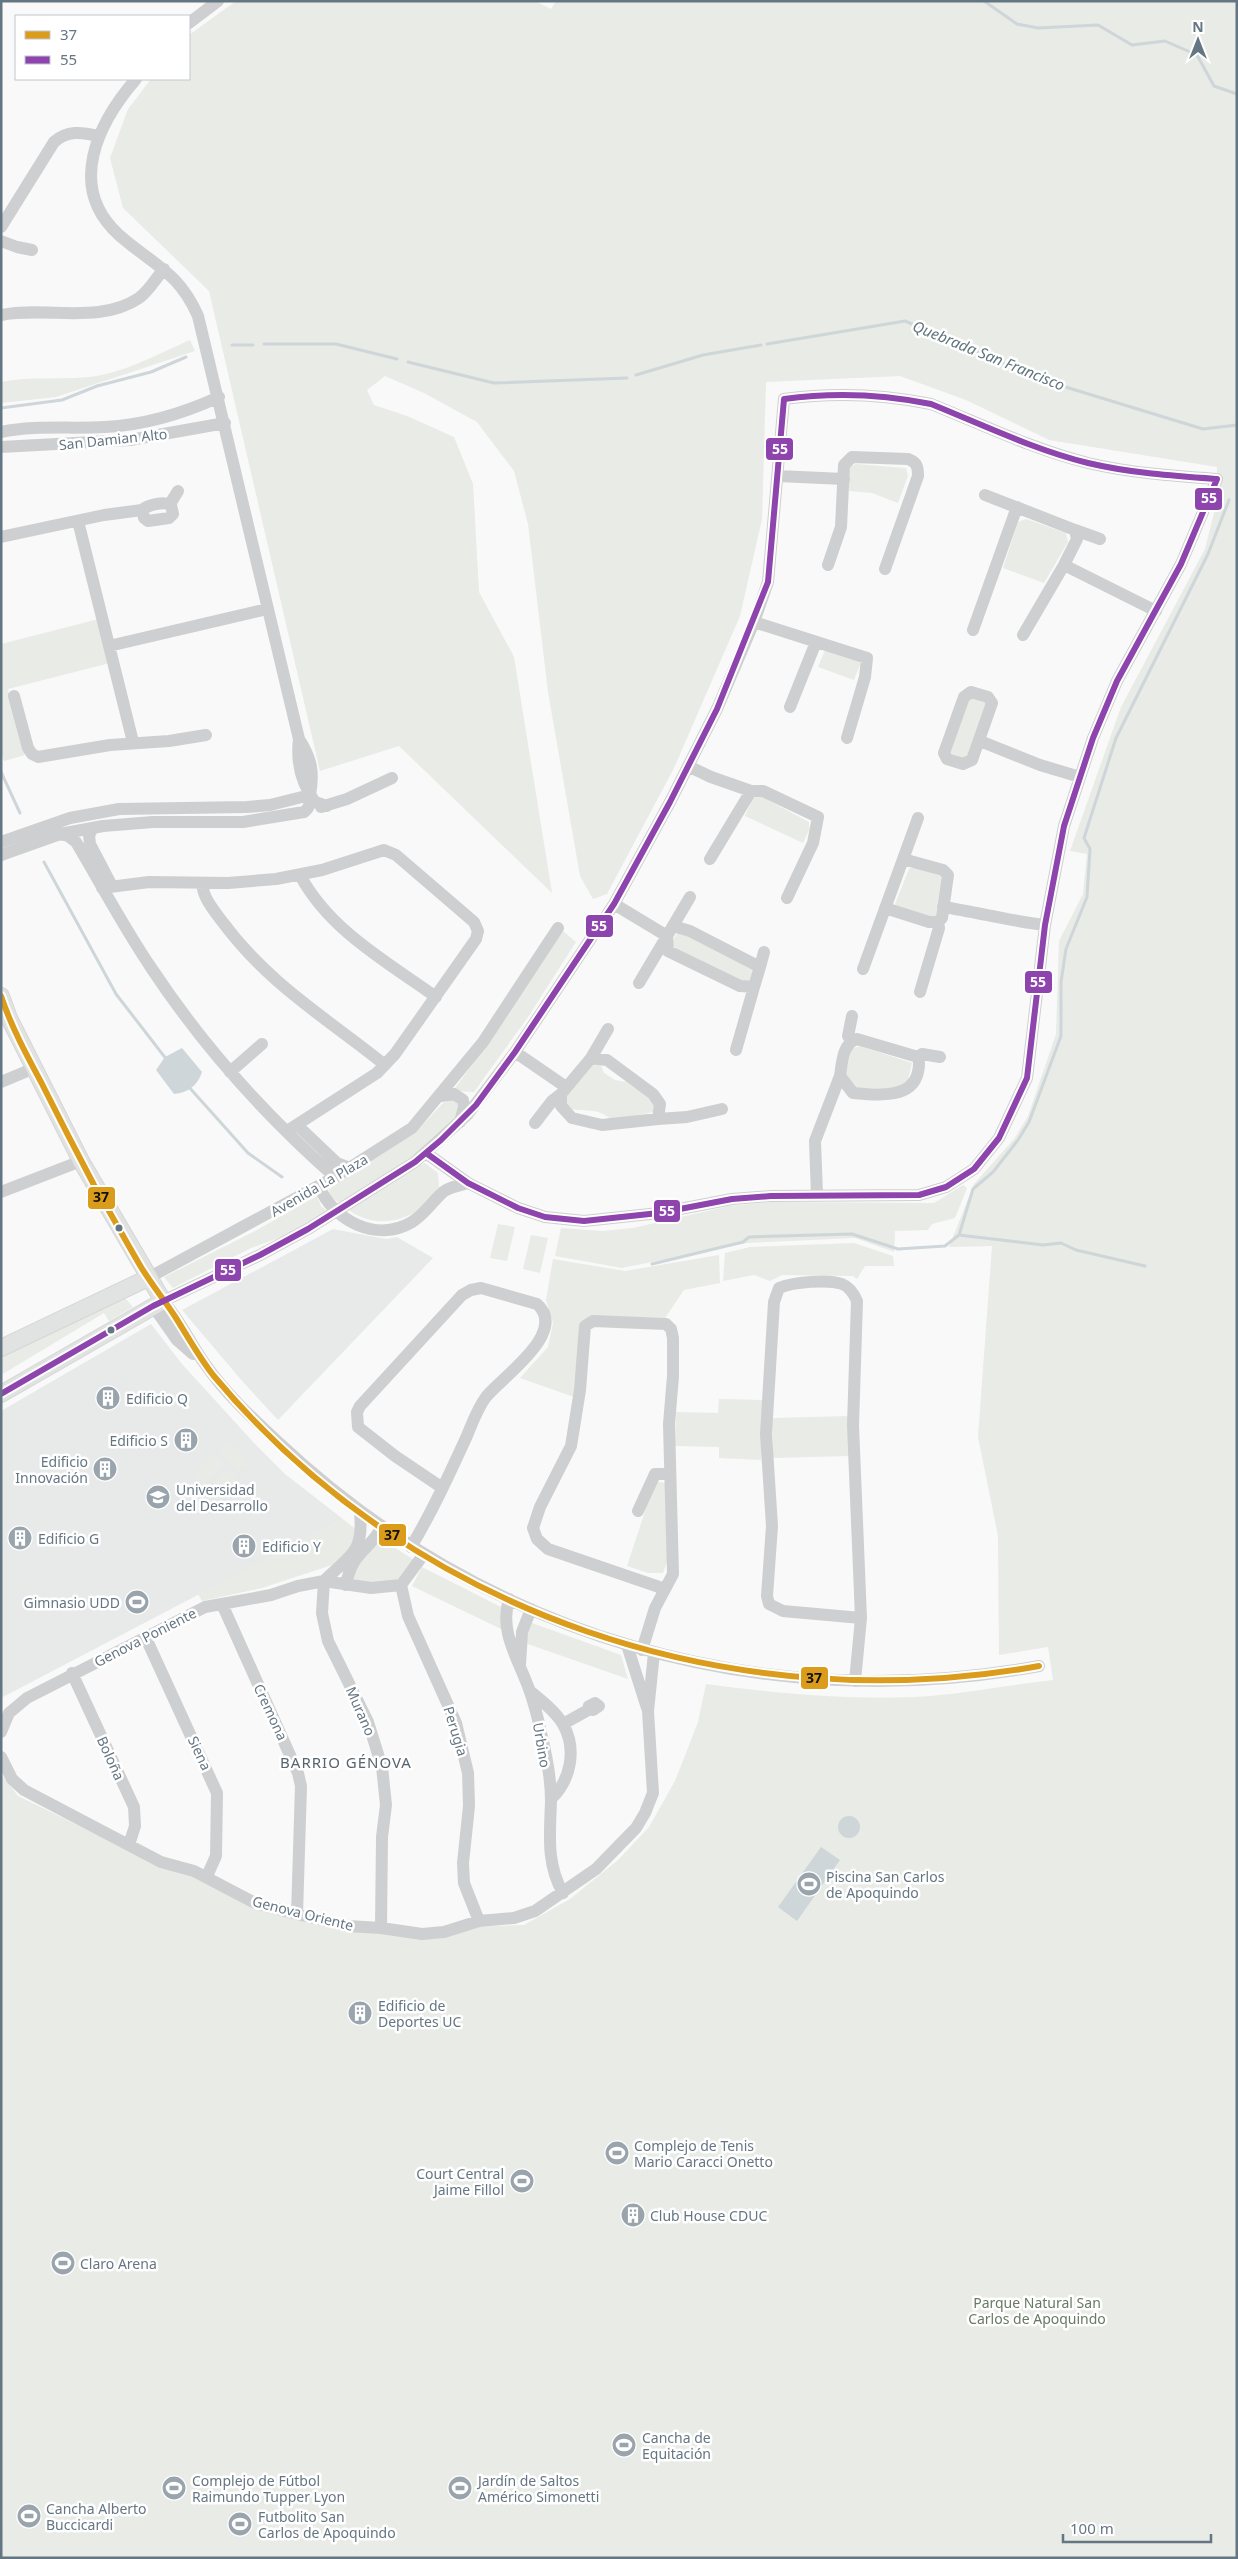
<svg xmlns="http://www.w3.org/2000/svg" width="1238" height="2559" font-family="'Noto Sans',sans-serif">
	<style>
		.built { fill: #e8e9e9 }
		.green { fill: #e8ebe6 }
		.water { fill: #ced6d9 }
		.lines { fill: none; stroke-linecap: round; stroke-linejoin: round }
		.stream { stroke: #ced6d9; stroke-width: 3 }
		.major-casing { stroke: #d5d6d7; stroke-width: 18 }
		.minor { stroke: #cecfd0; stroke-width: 12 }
		.major { stroke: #e1e2e2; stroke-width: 16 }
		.bus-1-casing { stroke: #fff; stroke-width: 10 }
		.bus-2-casing { stroke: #fff; stroke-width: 10 }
		.bus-1 { stroke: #da9c1a; stroke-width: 6 }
		.bus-2 { stroke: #8e44ad; stroke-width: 6 }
		.bus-dot { fill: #657683; stroke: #fff; stroke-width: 2 }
		.labels { text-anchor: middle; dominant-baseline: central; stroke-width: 5; stroke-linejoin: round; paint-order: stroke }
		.street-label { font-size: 14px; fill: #657683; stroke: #fff }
		.poi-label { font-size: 14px; fill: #657683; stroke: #fff; text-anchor: start }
		.park-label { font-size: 14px; fill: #687a64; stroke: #fff }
		.water-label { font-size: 15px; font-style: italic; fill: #60757c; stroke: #fff }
		.neighbourhood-label { font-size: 15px; letter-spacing: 1px; fill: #57646e; stroke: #fff }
		.line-badge { stroke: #fff; stroke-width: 2 }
		.badge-label { font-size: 14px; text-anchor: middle; font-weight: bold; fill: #fff }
		.pale-badge-label { font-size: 14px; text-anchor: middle; font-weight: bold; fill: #111 }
	</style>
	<rect width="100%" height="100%" fill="#f9f9f9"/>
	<!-- built -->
	<path class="built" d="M333,1229L386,1239L397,1237L433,1258L278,1420L243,1382L182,1310Z
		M151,1324L182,1364L255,1444L285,1474L343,1519L1,1698V1411Z"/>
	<!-- green -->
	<path class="green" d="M236,1H535L551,9L556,1H1237V2558H1V1774L18,1796L127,1849L193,1873L223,1892L352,1931L524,1925L570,1899L618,1860L649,1827L675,1781L698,1722L706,1684C774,1693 844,1700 914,1697C960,1695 1007,1685 1053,1680L1048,1647L999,1655L998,1536L978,1437L992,1246L949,1247L974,1184L1014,1139L1028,1116L1056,1034L1059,941L1083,894L1087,854L1070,851L1121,707L1205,549L1217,501V467L1049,440L966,400L900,376L766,382L762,519L740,616L674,768L607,894L593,899L580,876L548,692L528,524L514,471L477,422L424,393L385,376L367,390L374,405L407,416L454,437L473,484L479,592L514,657L552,893L399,746L320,771L209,291L123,208L110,158L128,109L151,79H189V35Z
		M190,340L195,351L56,397L1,403V382C30,376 60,380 89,377C122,374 160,353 190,340Z
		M856,464L906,468L908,476L898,503L872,493L849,491V467Z
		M1026,519L1066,533L1068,542L1044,583L1003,568L1018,522Z
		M99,619L110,663L8,689L25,755L4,761L1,752V644Z
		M826,648L861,662L854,680L818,667Z
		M968,696L989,704L967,760L947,752Z
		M760,796L809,822V830L803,843L745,816L753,798Z
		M913,867L941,876L943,881L937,916L931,919L899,909L895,904L909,869Z
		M679,930L755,967L749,984L670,945Z
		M563,931L576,942L528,1017L474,1092L453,1091L502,1023Z
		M860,1046L912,1063L908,1080L895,1089L852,1088L844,1078L852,1049Z
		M600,1063L604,1073L615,1080L626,1082L655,1102L654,1112L611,1120C598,1106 582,1113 568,1108L565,1098L568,1094L590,1067L594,1064Z
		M450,1100L457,1101L459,1116L420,1152L340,1203L329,1197V1190L333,1184L415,1133L444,1102Z
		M425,1163L438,1173L439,1187C432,1194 426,1205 418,1210C396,1225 369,1225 349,1210Z
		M963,1185L967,1188L955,1218L932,1224L928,1230L895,1231L894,1252L855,1238L747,1243L622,1268L555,1256L561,1228L603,1231L633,1228L729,1206L772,1202L934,1203Z
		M317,1196L321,1206L327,1211L284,1236L251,1248L173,1288L164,1277L255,1231Z
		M498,1224L515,1227L507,1261L490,1258Z
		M531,1235L548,1238L540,1273L523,1269Z
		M854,1243L893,1256L894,1266H865L857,1279L853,1276L782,1275L770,1281L754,1275L723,1281L725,1253L750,1247Z
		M719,1255L720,1283L684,1290L665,1318L592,1316L574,1397L520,1378L548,1347L553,1323L546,1300L553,1259L625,1271Z
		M125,1298L133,1307L109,1321L104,1313L1,1375V1354Z
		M719,1399L763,1400L761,1460L719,1458V1447L675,1446L676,1412L718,1413Z
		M849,1416V1456L773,1458L772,1418Z
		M230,1442L249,1462L238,1472L219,1452Z
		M214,1454L224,1464L204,1484L194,1474Z
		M228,1469L238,1479L219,1498L209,1488Z
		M655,1481L666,1483L668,1559L663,1573H648L627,1566Z
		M343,1519L358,1531L353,1547L335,1564L262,1588L202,1601L198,1594Z
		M379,1538L413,1559L397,1580L374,1583L352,1579L356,1562Z
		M422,1567L501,1607V1629L412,1586Z
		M532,1623L621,1655L628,1679L525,1643Z"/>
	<!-- water -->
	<path class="water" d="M182,1048L202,1072C198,1085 188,1093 174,1094L156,1070L165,1057Z
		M838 1827a11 11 0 1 1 22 0a11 11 0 1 1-22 0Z
		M821,1847L840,1860L797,1921L778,1907Z"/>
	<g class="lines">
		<!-- stream -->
		<path class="stream" d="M984,1L1017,24L1038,28L1098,25L1132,45L1165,41L1197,55L1214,86L1237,94
			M264,344H336L397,359
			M767,344L905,321L1046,381L1203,429L1237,425
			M232,345H253
			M408,362L494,383L627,378
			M636,375L703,355L761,345
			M1,408L62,400L97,386L151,372L186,357
			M1,772L20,813
			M44,862L116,994L167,1060
			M188,1086L248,1153L282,1177
			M959,1235L1043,1245L1061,1243L1076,1250L1145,1266
			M652,1264L743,1242L749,1237L852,1234L898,1249L945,1246L959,1235L973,1189L993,1172L1018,1140L1029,1122L1061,1036V982L1066,949L1087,897L1090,849L1084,838L1116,738L1208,554L1229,500"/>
		<defs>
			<path id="major" d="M1,996L9,1018L81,1161L163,1301L1,1394
				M1,1348L148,1278"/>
		</defs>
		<!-- major casing -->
		<use href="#major" class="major-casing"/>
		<!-- minor -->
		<path class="minor" d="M189,23L218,1
			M136,79C98,123 66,187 119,235C153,265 178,271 198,316L299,739C296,763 301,783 315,802L327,806
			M1,227L54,142C67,130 82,132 98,136
			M1,241L17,247L32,250
			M1,315C45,306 99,325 139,298C149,291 156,278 164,269
			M1,432C35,425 70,429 105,427C145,425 182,414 219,397
			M1,447L130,440L225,423
			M778,476L844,479
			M985,495L1075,530L1077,539L1064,565L1156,611
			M170,504L178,491
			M78,521L133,742
			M1075,530L1100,539
			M1,537L104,515L142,510C148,505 163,501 171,505L173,514L169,518L148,521L144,518L142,510
			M828,565L841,527L844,465L852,457L908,459C917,462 918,467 918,476L885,569
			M754,622L867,658L865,677L847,738
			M973,630L1017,507
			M1023,635L1064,565
			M109,646L267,609
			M971,692L988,697L992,703L972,760L963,764L947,759L944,753L964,697Z
			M14,696L28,748L32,754L38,757L110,745L169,741L206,735
			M790,707L816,642
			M980,741L1040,765L1080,777
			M688,766L711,777L751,791H763L818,817L813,843L787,898
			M321,807L347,799L392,778
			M93,828L89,835L90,844L112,886
			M60,834L68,836L76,842C101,884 124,928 152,969C203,1046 266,1116 335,1177
			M1,842L70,818L119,809L247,807L270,805L310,795
			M1,855L60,834L103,826L153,822H243L304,812C311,807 309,803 310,795C314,773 312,759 299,739
			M710,859L751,791
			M300,875C329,930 387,962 436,997
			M202,883C203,898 213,909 221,920C269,985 324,1016 385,1065
			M102,888L149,882L228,883L276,879L322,870L384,850L396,855L474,922L478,931L476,939L395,1054L377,1073L287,1131
			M614,904L667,936L639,983
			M943,907C977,912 1010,921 1045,925
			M885,908L929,922H938L942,918L948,875L943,870L903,859
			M673,926L690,931L760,967L754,987L740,986L668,951L667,936L690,897
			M760,967L764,952
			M863,969L918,818
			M920,992L939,928L938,922
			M851,1041L848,1036L852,1016
			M736,1050L754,987
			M515,1052L566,1087
			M918,1057C920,1063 919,1067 918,1072C912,1100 874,1095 853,1093L840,1076C842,1062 843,1043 857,1039L918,1057L922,1054L940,1057
			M591,1058L607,1060L653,1094L660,1104L658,1119L602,1125L572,1118L561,1106V1094Z
			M591,1058L608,1029
			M230,1072L262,1044
			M1,1082L25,1072
			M441,1096L454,1094L463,1100L464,1107L460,1122
			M658,1119L687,1117L722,1109
			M535,1123L552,1101L561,1094
			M297,1125L337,1163L350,1168
			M426,1153L468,1183L518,1208L545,1217L584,1221L659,1213L732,1199L771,1196L919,1195L946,1187L974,1169L999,1138L1027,1078L1045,925L1064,826L1093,738L1117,681L1181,564L1217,479C1174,476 1130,473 1088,463C1035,450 983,425 931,404C882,394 834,392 784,399L768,582L754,622L717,709L670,802L614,904L515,1052L468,1114L415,1162L308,1229L260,1255L163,1301C180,1320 190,1343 205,1364C225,1393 252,1418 278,1442C484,1636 761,1717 1039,1666
			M319,1186C333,1221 377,1243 412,1222C425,1214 432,1202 443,1192C449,1187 461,1185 468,1183
			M1,1192L81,1161
			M817,1195L815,1141L840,1076
			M148,1278L335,1177L412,1128L483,1042L558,928
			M153,1306L177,1340L193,1354
			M638,1511L655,1474H670
			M360,1512C364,1554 350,1555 324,1581L322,1613L328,1641L368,1722L382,1767L386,1805L382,1837L381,1928
			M411,1547C432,1512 449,1475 466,1438C472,1424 477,1409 486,1397C502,1377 569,1332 537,1304L481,1288L471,1290L462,1295L360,1406L357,1412L358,1427L395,1456L441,1487
			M424,1554L401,1585L408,1616L456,1723L468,1773L469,1806L463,1863L464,1883L479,1921
			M346,1585C352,1552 367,1553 382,1527
			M509,1599C499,1632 518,1658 529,1689C534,1703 538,1718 541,1733C546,1753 551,1781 551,1801C550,1833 546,1864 563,1893
			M222,1604L298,1773L301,1786L297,1914
			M145,1636L217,1793L216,1856L207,1876
			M627,1645L647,1708
			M642,1650L655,1608L673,1574L669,1424L673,1376V1338L671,1329L666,1324L593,1321L585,1326L580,1390L571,1446L540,1507L533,1528L537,1539L548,1549L665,1589
			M520,1665L522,1632L531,1609
			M72,1673L134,1807L135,1826L129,1845
			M855,1681L861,1618L853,1425L857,1301C854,1294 850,1287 842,1284C828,1279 793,1282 779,1288L774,1302L766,1434L772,1526L767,1596L769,1604L783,1611L861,1618
			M530,1691C542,1701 555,1711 563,1724C577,1749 571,1780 551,1799
			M563,1724L590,1709L589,1706L595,1703L599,1706L593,1710L590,1709
			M1,1732L9,1713L27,1698L205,1607L271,1595L298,1586L324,1581L371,1588L401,1585
			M1,1757L12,1779L24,1790L161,1862L194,1871L255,1903L297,1914L348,1926L381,1928L422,1934L444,1932L479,1921L514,1918L535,1911L596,1869L636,1828L645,1813L653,1793L648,1711L654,1653"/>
		<!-- major -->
		<use href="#major" class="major"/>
		<defs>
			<path id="bus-1" d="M1,996C11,1026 26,1054 41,1082C58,1116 76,1151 94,1185C110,1212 125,1240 141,1267C152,1285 165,1301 176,1318C188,1337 199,1357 213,1375C414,1616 734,1721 1039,1666"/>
			<path id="bus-2" d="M1,1394L153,1306L260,1255L308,1229L415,1162L441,1140L476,1105L515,1052L614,904L670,802L717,709L768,582L784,399C834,392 882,394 931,404C983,425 1035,450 1088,463C1130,473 1174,476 1217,479L1181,564L1117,681L1093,738L1064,826L1045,925L1027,1078L999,1138L974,1169L946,1187L919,1195L771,1196L732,1199L659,1213L584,1221L545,1217L518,1208L468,1183L426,1153"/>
		</defs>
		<!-- bus-1 casing -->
		<use href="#bus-1" class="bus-1-casing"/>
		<!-- bus-2 casing -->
		<use href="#bus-2" class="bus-2-casing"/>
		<!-- bus-1 -->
		<use href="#bus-1" class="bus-1"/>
		<!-- bus-2 -->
		<use href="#bus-2" class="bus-2"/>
	</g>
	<!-- icons -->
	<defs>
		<symbol id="building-disc" viewBox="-11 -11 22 22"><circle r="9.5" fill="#99a4ac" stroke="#fff"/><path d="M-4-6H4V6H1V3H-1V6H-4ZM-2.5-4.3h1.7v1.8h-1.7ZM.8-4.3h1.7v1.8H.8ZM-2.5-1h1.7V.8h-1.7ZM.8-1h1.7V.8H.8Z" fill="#fff"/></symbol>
		<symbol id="university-disc" viewBox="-11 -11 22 22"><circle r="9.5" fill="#99a4ac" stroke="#fff"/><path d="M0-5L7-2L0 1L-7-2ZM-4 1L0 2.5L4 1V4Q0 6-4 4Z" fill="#fff"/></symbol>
		<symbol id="stadium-disc" viewBox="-11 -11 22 22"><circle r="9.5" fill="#99a4ac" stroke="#fff"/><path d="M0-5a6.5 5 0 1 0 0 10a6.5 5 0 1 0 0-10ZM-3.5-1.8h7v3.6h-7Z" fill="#fff"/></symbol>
	</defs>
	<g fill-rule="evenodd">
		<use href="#building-disc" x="94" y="1384" width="28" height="28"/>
		<use href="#building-disc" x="172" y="1426" width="28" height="28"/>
		<use href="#building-disc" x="91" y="1455" width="28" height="28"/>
		<use href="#university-disc" x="144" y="1483" width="28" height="28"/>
		<use href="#building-disc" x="6" y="1524" width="28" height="28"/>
		<use href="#building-disc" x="230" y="1532" width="28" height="28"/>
		<use href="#stadium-disc" x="123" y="1588" width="28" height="28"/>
		<use href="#stadium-disc" x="795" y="1870" width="28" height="28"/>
		<use href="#building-disc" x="346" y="1999" width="28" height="28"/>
		<use href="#stadium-disc" x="603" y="2139" width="28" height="28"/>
		<use href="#stadium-disc" x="508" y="2167" width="28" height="28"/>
		<use href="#building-disc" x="619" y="2201" width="28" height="28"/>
		<use href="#stadium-disc" x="49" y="2249" width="28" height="28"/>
		<use href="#stadium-disc" x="610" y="2431" width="28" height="28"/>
		<use href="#stadium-disc" x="160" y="2474" width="28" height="28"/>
		<use href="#stadium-disc" x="446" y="2474" width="28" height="28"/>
		<use href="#stadium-disc" x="15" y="2502" width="28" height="28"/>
		<use href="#stadium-disc" x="226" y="2510" width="28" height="28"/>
	</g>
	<!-- markers -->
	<g class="bus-dot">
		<circle cx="119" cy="1228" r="4.5"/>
		<circle cx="111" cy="1330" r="4.5"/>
	</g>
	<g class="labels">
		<!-- street labels -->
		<g class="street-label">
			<text transform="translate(113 439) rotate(-6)">San Damian Alto</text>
			<text transform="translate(319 1185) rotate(-30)">Avenida La Plaza</text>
			<text transform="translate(145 1637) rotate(-27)">Genova Poniente</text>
			<text transform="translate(361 1711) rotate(66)">Murano</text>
			<text transform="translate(271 1712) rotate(65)">Cremona</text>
			<text transform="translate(456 1731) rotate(73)">Perugia</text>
			<text transform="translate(542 1745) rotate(80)">Urbino</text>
			<text transform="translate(200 1753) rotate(65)">Siena</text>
			<text transform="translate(111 1758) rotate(66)">Boloña</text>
			<text transform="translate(303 1913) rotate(14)">Genova Oriente</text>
		</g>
		<!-- poi labels -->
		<g class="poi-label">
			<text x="126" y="1398">Edificio Q</text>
			<text x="168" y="1440" text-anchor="end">Edificio S</text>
			<text x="88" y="1461" text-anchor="end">Edificio<tspan x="88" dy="16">Innovación</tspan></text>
			<text x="176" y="1489">Universidad<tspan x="176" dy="16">del Desarrollo</tspan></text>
			<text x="38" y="1538">Edificio G</text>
			<text x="262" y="1546">Edificio Y</text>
			<text x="120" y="1602" text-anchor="end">Gimnasio UDD</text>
			<text x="826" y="1876">Piscina San Carlos<tspan x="826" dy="16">de Apoquindo</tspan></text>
			<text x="378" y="2005">Edificio de<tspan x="378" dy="16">Deportes UC</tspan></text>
			<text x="634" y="2145">Complejo de Tenis<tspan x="634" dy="16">Mario Caracci Onetto</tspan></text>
			<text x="504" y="2173" text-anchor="end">Court Central<tspan x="504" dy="16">Jaime Fillol</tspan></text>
			<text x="650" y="2215">Club House CDUC</text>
			<text x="80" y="2263">Claro Arena</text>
			<text x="642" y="2437">Cancha de<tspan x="642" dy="16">Equitación</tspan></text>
			<text x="192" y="2480">Complejo de Fútbol<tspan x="192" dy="16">Raimundo Tupper Lyon</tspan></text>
			<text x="478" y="2480">Jardín de Saltos<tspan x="478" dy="16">Américo Simonetti</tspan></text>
			<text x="46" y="2508">Cancha Alberto<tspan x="46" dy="16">Buccicardi</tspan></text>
			<text x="258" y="2516">Futbolito San<tspan x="258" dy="16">Carlos de Apoquindo</tspan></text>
		</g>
		<!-- park labels -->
		<g class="park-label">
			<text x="1037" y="2302">Parque Natural San<tspan x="1037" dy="16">Carlos de Apoquindo</tspan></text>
		</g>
		<!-- water labels -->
		<g class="water-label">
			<text transform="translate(989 355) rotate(22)">Quebrada San Francisco</text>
		</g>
		<!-- neighbourhood labels -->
		<g class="neighbourhood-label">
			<text x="346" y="1762">BARRIO GÉNOVA</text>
		</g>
	</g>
	<g class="line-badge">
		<rect x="765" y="437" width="29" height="24" rx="5" fill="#8e44ad"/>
		<rect x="1194" y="487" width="29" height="24" rx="5" fill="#8e44ad"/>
		<rect x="585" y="914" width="29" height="24" rx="5" fill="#8e44ad"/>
		<rect x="1024" y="970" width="29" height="24" rx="5" fill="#8e44ad"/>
		<rect x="87" y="1186" width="29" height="24" rx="5" fill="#da9c1a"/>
		<rect x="653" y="1199" width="28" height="24" rx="5" fill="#8e44ad"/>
		<rect x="214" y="1258" width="28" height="24" rx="5" fill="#8e44ad"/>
		<rect x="378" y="1523" width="29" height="24" rx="5" fill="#da9c1a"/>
		<rect x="800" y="1666" width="29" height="24" rx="5" fill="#da9c1a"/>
	</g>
	<g class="badge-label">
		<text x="780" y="454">55</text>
		<text x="1209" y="503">55</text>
		<text x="599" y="931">55</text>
		<text x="1038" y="987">55</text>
		<text x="667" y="1216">55</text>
		<text x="228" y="1275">55</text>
	</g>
	<g class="pale-badge-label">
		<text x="101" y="1202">37</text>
		<text x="392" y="1540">37</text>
		<text x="814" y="1683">37</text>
	</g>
	<!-- border -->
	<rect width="1238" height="2559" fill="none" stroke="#657683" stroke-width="5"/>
	<!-- legend -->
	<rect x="15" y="15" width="175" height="65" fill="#ffffff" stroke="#c1c8cd"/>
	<rect x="25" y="31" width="25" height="8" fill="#da9c1a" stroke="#c1c8cd"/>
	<text x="60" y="40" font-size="15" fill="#657683">37</text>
	<rect x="25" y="56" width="25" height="8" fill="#8e44ad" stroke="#c1c8cd"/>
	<text x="60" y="65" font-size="15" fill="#657683">55</text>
	<!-- north arrow -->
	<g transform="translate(1198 40)" stroke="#ffffff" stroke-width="4" paint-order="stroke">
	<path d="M0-4L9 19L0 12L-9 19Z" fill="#657683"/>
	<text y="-8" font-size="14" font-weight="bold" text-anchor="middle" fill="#657683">N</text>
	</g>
	<!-- scale -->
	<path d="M1063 2534v8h148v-8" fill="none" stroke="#657683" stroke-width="2.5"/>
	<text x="1070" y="2534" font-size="15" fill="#657683" stroke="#ffffff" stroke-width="4" paint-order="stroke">100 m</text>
</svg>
